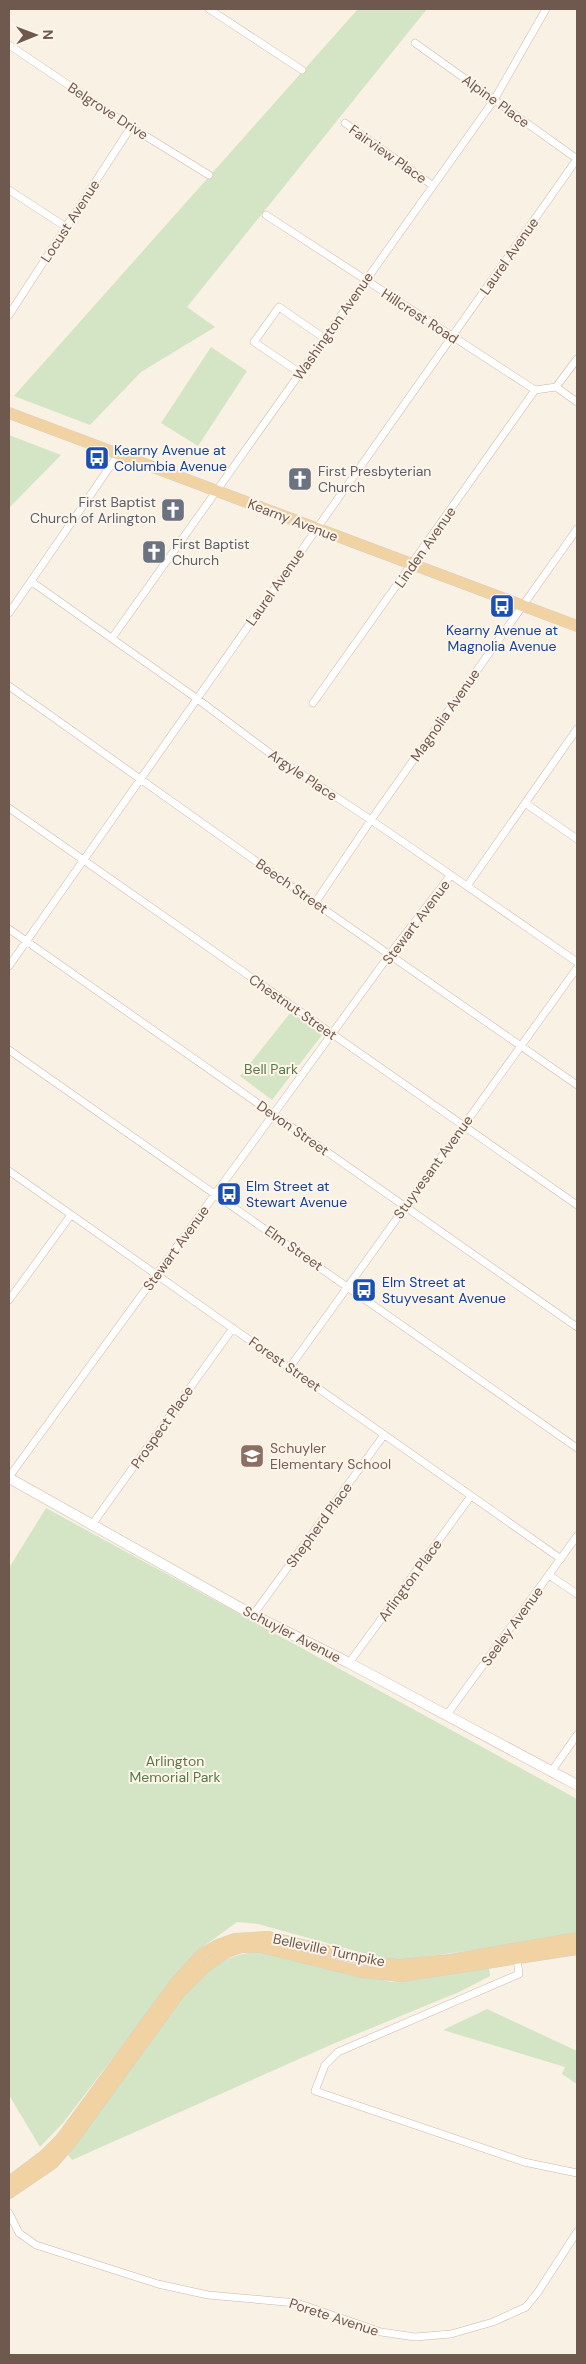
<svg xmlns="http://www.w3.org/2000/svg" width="586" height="2364" font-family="'DM Sans',sans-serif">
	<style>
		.green { fill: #d3e5c4 }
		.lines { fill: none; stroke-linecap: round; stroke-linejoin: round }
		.minor-casing { stroke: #c9b8ac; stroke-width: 8 }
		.secondary-casing { stroke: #cebaad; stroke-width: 11 }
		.primary-casing { stroke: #d7d0cd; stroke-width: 12 }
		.minor { stroke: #fff; stroke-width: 7 }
		.secondary { stroke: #fff; stroke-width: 10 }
		.primary { stroke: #f1d2a3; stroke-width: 11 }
		.labels { text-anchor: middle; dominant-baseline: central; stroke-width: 4; stroke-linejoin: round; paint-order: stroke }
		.street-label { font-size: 14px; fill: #6f584d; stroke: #fdf5ea }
		.transit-label { font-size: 14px; fill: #164399; stroke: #fdf5ea; text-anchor: start }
		.worship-label { font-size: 14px; fill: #5b616d; stroke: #fdf5ea; text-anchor: start }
		.park-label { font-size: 14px; fill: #587a49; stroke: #fdf5ea }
		.education-label { font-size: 14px; fill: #785e54; stroke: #fdf5ea; text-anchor: start }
	</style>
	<rect width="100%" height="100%" fill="#f9f1e4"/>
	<!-- green -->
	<path class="green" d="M358,9H427L187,307L215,327L141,372L90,425L14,396Z
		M211,347L247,371L198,446L161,423Z
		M9,435L61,455L9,508Z
		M291,1012L322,1035L272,1100L240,1076Z
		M46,1508L577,1799V1935L403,1960L381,1958L258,1924L237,1922L200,1949L170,1983L63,2123L40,2147L9,2095V1568Z
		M260,1951L308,1960L391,1982L489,1968L490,1976L459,1992L335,2043L72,2160L68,2155L184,1996C209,1969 223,1955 260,1951Z
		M487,2009L577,2051V2084L562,2074L565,2067L443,2030Z"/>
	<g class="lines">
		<defs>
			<path id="minor" d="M209,9L302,70
				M415,43L577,159
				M9,45L131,127L209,175
				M345,123L432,185
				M9,190L66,227
				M266,215L535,390L556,387L577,402
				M9,315L131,127
				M300,373L254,342L279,307L324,338
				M556,387L577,359
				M32,582L196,698L271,754L371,820L577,962
				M9,613L118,455
				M112,638L494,100L546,9
				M9,686L315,903L577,1085
				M313,703L535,390
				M525,803L577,839
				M9,808L577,1205
				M467,886L577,729
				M315,903L371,820L577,529
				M9,929L577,1327
				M9,966L577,159
				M9,1050L577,1448
				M9,1171L561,1559
				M9,1300L71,1215
				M290,1367L577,968
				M9,1477L390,954L451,875
				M91,1526L233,1328
				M549,1575L577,1594
				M253,1615L384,1435
				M349,1663L471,1496
				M446,1716L577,1536
				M551,1772L577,1735
				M517,1959L519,1974L338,2052L325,2065L315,2091L524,2162L577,2173
				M9,2213L19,2233L36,2245L158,2284L208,2295L297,2303L381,2332L415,2337L451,2334L493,2322L526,2307L538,2292L577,2232"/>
			<path id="secondary" d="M9,1478L253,1615L349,1663L577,1785"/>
			<path id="primary" d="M9,413L577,626
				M9,2182L45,2155L61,2139L176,1982L201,1955L218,1945L235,1939L269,1937L378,1963L400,1965L450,1960L577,1938
				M9,2193L53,2163L72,2141L180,1992L205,1967L227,1952L241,1947H261L362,1972L402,1976L577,1949"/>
		</defs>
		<!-- minor casing -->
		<use href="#minor" class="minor-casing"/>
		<!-- secondary casing -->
		<use href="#secondary" class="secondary-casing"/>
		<!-- primary casing -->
		<use href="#primary" class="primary-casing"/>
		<!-- minor -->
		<use href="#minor" class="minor"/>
		<!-- secondary -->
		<use href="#secondary" class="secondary"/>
		<!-- primary -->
		<use href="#primary" class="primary"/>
	</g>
	<!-- icons -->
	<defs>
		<symbol id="bus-square" viewBox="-11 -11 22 22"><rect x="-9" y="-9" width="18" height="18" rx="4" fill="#1a4fb4" stroke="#fdf5ea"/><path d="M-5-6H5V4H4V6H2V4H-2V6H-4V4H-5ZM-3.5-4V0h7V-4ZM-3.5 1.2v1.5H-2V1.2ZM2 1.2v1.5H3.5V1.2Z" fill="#fff"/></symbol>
		<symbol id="church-square" viewBox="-11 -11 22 22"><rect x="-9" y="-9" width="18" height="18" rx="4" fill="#6b7280" stroke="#fdf5ea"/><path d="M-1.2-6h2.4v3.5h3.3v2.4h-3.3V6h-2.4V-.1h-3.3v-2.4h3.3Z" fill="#fff"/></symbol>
		<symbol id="school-square" viewBox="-11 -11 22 22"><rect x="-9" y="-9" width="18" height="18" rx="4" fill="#8d6e63" stroke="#fdf5ea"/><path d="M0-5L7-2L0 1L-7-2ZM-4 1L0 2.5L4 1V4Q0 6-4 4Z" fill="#fff"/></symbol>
	</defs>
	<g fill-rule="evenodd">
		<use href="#bus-square" x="83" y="444" width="28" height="28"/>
		<use href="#church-square" x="286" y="465" width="28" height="28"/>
		<use href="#church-square" x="159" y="496" width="28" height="28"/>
		<use href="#church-square" x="140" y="538" width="28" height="28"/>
		<use href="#bus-square" x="488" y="592" width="28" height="28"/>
		<use href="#bus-square" x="215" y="1180" width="28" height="28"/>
		<use href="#bus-square" x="350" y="1276" width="28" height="28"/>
		<use href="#school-square" x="238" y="1442" width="28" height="28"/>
	</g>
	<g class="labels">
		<!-- street labels -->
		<g class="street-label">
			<text transform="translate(496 101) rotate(36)">Alpine Place</text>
			<text transform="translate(108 111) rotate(33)">Belgrove Drive</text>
			<text transform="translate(388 154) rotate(35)">Fairview Place</text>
			<text transform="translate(70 221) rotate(-57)">Locust Avenue</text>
			<text transform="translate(509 256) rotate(-55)">Laurel Avenue</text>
			<text transform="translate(420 316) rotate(33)">Hillcrest Road</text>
			<text transform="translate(333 326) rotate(-55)">Washington Avenue</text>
			<text transform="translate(293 520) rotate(21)">Kearny Avenue</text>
			<text transform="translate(425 547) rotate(-55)">Linden Avenue</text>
			<text transform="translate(275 587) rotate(-55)">Laurel Avenue</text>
			<text transform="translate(445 715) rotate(-55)">Magnolia Avenue</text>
			<text transform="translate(303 775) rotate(34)">Argyle Place</text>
			<text transform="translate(292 886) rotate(35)">Beech Street</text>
			<text transform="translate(416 922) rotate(-53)">Stewart Avenue</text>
			<text transform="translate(293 1007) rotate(35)">Chestnut Street</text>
			<text transform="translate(293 1128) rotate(35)">Devon Street</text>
			<text transform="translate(433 1167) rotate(-54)">Stuyvesant Avenue</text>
			<text transform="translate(176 1248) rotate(-54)">Stewart Avenue</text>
			<text transform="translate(294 1248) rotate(35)">Elm Street</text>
			<text transform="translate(285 1364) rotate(35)">Forest Street</text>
			<text transform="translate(162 1427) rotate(-55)">Prospect Place</text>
			<text transform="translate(319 1525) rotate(-54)">Shepherd Place</text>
			<text transform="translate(410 1580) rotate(-54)">Arlington Place</text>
			<text transform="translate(512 1626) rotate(-54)">Seeley Avenue</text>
			<text transform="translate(292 1634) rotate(27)">Schuyler Avenue</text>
			<text transform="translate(329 1950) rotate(12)">Belleville Turnpike</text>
			<text transform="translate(334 2317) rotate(18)">Porete Avenue</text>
		</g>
		<!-- transit labels -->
		<g class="transit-label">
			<text x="114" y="450">Kearny Avenue at<tspan x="114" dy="16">Columbia Avenue</tspan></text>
			<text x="502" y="630" text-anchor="middle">Kearny Avenue at<tspan x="502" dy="16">Magnolia Avenue</tspan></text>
			<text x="246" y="1186">Elm Street at<tspan x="246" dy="16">Stewart Avenue</tspan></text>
			<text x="382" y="1282">Elm Street at<tspan x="382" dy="16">Stuyvesant Avenue</tspan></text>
		</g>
		<!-- worship labels -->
		<g class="worship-label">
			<text x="318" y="471">First Presbyterian<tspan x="318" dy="16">Church</tspan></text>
			<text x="156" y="502" text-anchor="end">First Baptist<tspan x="156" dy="16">Church of Arlington</tspan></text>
			<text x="172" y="544">First Baptist<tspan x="172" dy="16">Church</tspan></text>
		</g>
		<!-- park labels -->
		<g class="park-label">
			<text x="271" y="1069">Bell Park</text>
			<text x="175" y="1761">Arlington<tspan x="175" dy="16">Memorial Park</tspan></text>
		</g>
		<!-- education labels -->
		<g class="education-label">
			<text x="270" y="1448">Schuyler<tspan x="270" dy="16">Elementary School</tspan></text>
		</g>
	</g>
	<!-- border -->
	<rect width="586" height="2364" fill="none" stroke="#6f584d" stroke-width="20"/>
	<!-- north arrow -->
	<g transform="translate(35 35) rotate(89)" stroke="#fdf5ea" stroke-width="4" paint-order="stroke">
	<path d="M0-4L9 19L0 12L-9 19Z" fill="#6f584d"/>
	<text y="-8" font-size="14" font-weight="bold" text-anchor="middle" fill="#6f584d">N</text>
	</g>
</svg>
